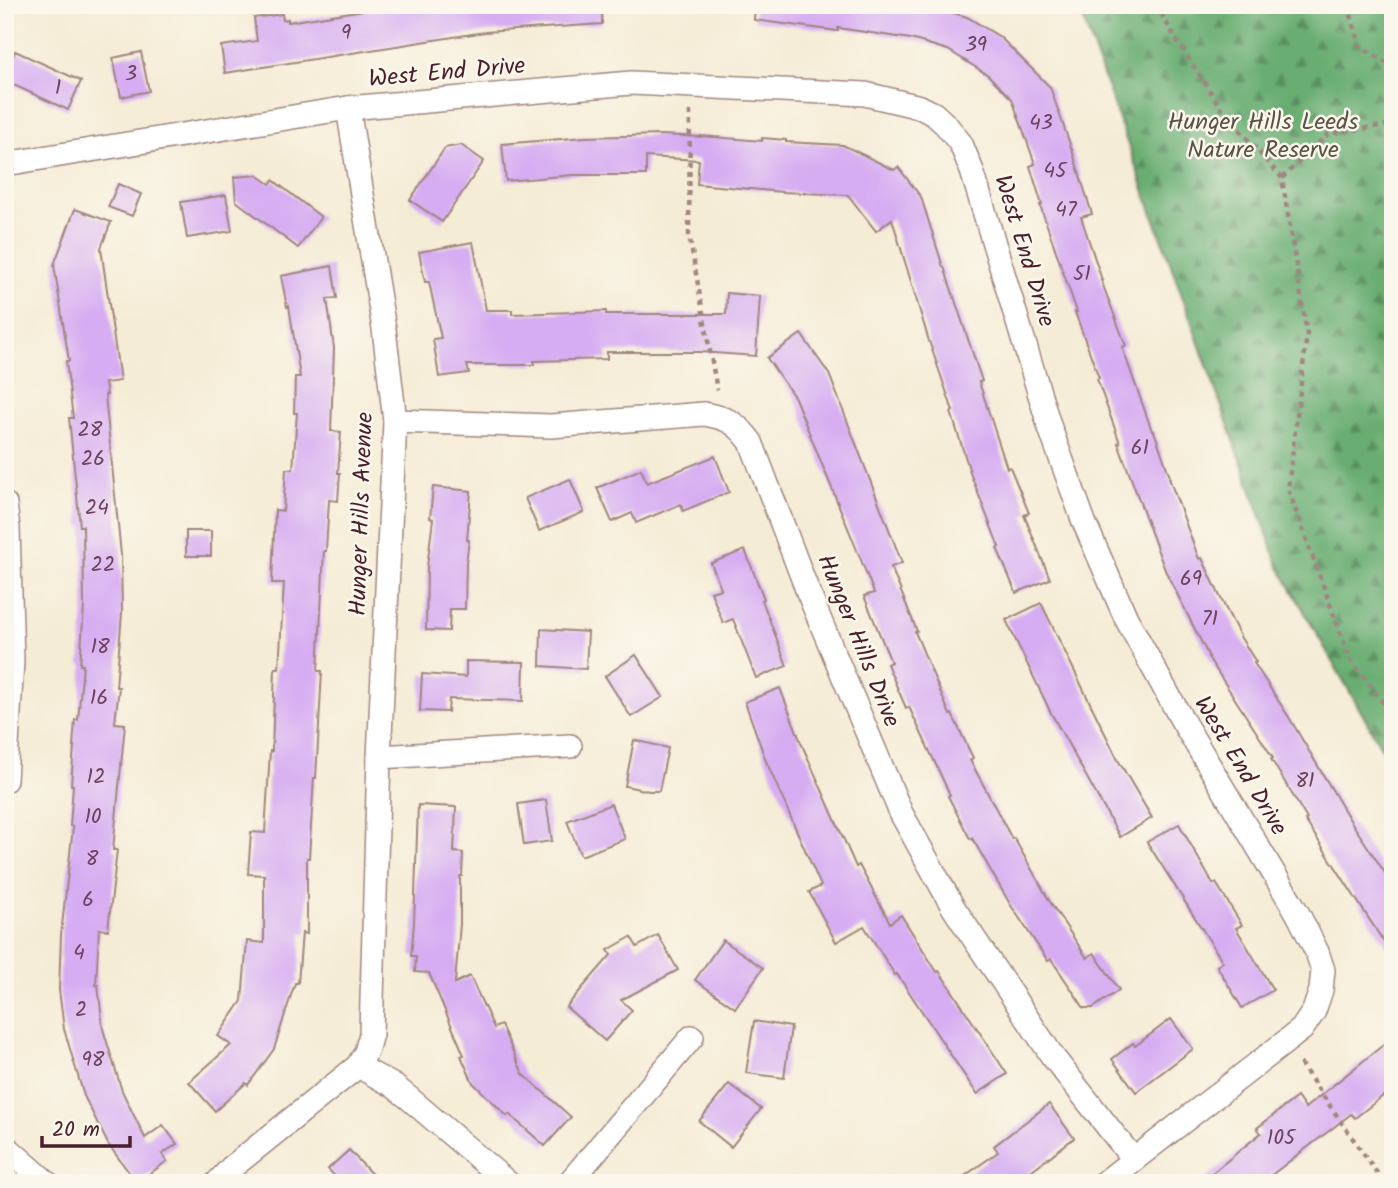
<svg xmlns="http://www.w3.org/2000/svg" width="1398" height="1188" viewBox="0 0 1398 1188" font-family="Kalam,sans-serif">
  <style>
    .forest { fill: url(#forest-firs); stroke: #5a664e; stroke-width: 2 }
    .building { fill: #d6acf2 }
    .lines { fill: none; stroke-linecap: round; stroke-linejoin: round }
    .street-casing { stroke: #a08680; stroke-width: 26 }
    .path { stroke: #a08680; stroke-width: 4.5; stroke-dasharray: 5 5; stroke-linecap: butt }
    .street { stroke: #fff; stroke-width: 23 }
    .labels { text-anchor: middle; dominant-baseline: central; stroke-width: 5; stroke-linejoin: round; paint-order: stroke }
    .number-label { font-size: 21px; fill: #6d425d }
    .street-label { font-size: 24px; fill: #4a1f2b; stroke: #fbf7ec }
    .park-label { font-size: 24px; fill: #5b5246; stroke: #fbf7ec }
  </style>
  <defs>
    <pattern id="forest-firs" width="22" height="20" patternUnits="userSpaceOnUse" patternTransform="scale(1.75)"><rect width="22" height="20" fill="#69ad72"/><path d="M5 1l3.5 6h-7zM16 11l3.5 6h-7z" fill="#588c5e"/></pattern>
  </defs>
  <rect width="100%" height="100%" fill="#fbf7ec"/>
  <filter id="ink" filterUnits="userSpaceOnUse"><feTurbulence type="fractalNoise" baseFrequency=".0143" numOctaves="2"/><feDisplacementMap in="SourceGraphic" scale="14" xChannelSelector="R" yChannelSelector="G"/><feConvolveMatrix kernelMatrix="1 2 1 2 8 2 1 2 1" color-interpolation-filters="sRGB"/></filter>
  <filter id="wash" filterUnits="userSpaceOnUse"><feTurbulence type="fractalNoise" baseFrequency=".00686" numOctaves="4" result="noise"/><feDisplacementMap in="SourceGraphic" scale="28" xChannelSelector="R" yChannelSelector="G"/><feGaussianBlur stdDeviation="1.57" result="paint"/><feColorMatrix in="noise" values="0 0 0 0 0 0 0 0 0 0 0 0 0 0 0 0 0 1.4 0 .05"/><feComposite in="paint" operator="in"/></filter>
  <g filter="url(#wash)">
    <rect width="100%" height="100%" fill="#f5ecd6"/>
    <polygon class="forest" points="1078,5 1393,5 1393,768 1279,567"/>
    <g id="blocks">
      <g class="building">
        <polygon points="395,5 602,5 602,24 485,32 225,73 221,46 257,41 254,18 282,14 283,20 288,19 288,22"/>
        <polygon points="755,5 927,5 967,17 1000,37 1050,87 1073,153 1092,214 1081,217 1102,280 1101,280 1126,346 1122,347 1152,431 1154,431 1170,477 1169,478 1199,559 1202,558 1224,605 1241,638 1256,662 1254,663 1290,719 1350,820 1393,885 1393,956 1305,820 1307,819 1271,759 1273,758 1208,657 1209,657 1165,570 1118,443 1120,443 1097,379 1099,378 1075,312 1077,312 1040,205 1042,205 1030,166 1035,164 1012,99 988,75 948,50 911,39 838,28 838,31 754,20"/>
        <polygon points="15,51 81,81 68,110 5,81 5,73"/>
        <polygon points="141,52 149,91 121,97 113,58"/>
        <polygon points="661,135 701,137 701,136 762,141 762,138 786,140 786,142 843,145 894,170 898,167 921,197 943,267 944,267 982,381 979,382 1007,468 1010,467 1029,513 1024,515 1050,579 1016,593 997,548 999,547 971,475 951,412 953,411 929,341 892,219 876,231 848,195 782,192 697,184 699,160 646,157 646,175 573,175 506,181 502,144 585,137"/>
        <polygon points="461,145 484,161 442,222 410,200 445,148"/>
        <polygon points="257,175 270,184 273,180 321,217 298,248 236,201 234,177"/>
        <polygon points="118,184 141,194 132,216 108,207"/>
        <polygon points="226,195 232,231 187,238 181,202"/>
        <polygon points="75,209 111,222 101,248 120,381 105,383 107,395 105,395 121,555 122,613 116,687 119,687 115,723 125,724 113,850 117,850 108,930 99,929 96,985 98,985 103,1029 122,1091 145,1138 163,1125 177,1144 162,1154 167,1161 137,1183 108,1144 84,1096 64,1029 59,990 61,935 73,827 70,826 73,785 71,785 74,746 73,746 75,720 78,720 83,665 80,665 84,606 83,526 80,526 69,418 73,418 66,361 69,361 54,265"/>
        <polygon points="473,242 486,310 512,310 512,314 606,311 606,314 726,314 727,293 760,296 756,356 700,352 607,352 607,359 534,361 534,365 467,365 469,373 439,377 433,339 441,338 429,282 425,282 419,252"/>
        <polygon points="332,266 337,298 327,299 334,348 331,431 341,432 338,473 340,473 338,501 329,500 326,551 324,551 318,671 322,671 316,778 314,778 309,858 307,858 307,934 302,933 298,983 295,983 274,1049 248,1085 246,1083 215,1111 189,1082 231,1045 218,1036 242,1001 247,941 264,943 264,875 248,874 251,832 265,833 270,751 272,751 275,668 279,668 284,583 272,583 275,510 283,511 286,469 293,469 297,413 294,413 295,377 300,377 289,306 287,307 281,276"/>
        <polygon points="801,334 829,374 902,563 891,567 917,631 915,632 950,715 952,714 973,758 970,760 1012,839 1014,838 1050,902 1087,958 1094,953 1119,990 1093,1008 1084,1008 1051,959 1048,961 1010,904 972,838 970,839 948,796 950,795 909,707 906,708 887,664 891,662 864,596 874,593 859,555 795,398 767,358"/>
        <polygon points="715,456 729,492 683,511 681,504 636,523 632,513 612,522 597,488 641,469 647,483"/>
        <polygon points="570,479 584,512 539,531 525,498"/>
        <polygon points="433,487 471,491 467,540 469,540 466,563 465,609 450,609 449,631 426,630 427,567 433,519 430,518"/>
        <rect x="186" y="531" width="25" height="25"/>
        <polygon points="745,550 764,599 762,600 787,666 756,678 733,619 723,623 711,592 721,589 711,563"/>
        <polygon points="1041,603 1118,760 1152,818 1120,837 1051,713 1006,620"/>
        <polygon points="541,629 588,632 586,669 540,666"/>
        <polygon points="636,655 663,697 631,717 605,676"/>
        <polygon points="466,661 524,662 523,701 449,699 448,712 420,711 422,674 466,677"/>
        <polygon points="780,688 802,745 856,867 859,865 890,923 901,915 937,972 939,971 1007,1074 977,1094 897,974 895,975 864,926 836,942 809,892 821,886 766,761 745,702"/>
        <polygon points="634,740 668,748 659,791 649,791 625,786"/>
        <polygon points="546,800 552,841 524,845 518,804"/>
        <polygon points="611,804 625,839 581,856 567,821"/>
        <polygon points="418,805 456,807 454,852 463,853 462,876 460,876 460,924 455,983 470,976 494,1028 501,1025 523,1074 571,1117 545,1146 509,1114 507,1116 473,1083 461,1056 464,1055 429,973 415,972 416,956 411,956 414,924"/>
        <polygon points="1179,824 1213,884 1216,883 1242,925 1236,928 1273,990 1242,1008 1217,966 1223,962 1147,842"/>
        <polygon points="658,935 678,970 621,1000 632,1010 605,1041 566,1007 611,955 608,950 631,937 637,947"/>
        <polygon points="723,940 763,968 735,1008 695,980"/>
        <polygon points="1171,1019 1193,1049 1136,1092 1112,1059 1133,1043 1135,1046"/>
        <polygon points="754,1021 791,1027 784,1078 746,1073"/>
        <polygon points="1393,1037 1393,1088 1355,1118 1351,1114 1261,1183 1200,1183 1261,1133 1257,1128 1297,1097 1305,1108"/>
        <polygon points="729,1084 761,1109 731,1147 699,1121"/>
        <polygon points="1049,1104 1074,1138 1015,1183 955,1183 998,1152 994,1146"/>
        <polygon points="349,1150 380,1183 341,1183 328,1169"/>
      </g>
    </g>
  </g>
  <g filter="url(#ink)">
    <use href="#blocks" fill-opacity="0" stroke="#a08680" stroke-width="2"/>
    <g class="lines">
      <defs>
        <g id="street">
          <polyline points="5,164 348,108 631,83 865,94 920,107 934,114 946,125 961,144 972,171 1050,428 1084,522 1126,618 1182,720 1298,914 1317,952 1323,970 1321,990 1314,1011 1302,1029 1104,1183"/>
          <path d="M 395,421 L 551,426 L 704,414 C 728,418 737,423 751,442 L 808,592 L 901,813 L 953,907 L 1053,1057 L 1133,1159"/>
          <polyline points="5,504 8,528 12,661 5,780"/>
          <polyline points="379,757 570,746"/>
          <polyline points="358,1066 394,1086 410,1099 508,1183"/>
          <polyline points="5,1146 47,1183"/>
          <polyline points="217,1183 231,1168 358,1066 366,1052 371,1034 379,757 395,421 384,329 348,108"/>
          <polyline points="569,1183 692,1037"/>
        </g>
      </defs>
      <use href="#street" class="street-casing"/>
      <g class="path">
        <polyline points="1156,5 1176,39 1223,111 1282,178 1307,334 1288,489 1350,659 1393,716"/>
        <polyline points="1348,5 1360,46 1393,67"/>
        <polyline points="690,111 689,235 717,390"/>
        <polyline points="1282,178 1328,134 1393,124"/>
        <polyline points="1300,1063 1384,1183"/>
      </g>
      <use href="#street" class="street"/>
    </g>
  </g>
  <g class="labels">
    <g class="number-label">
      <text x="346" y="33">9</text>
      <text x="976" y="45">39</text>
      <text x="131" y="74">3</text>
      <text x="58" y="88">1</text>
      <text x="1041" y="123">43</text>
      <text x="1055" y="171">45</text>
      <text x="1066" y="210">47</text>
      <text x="1082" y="274">51</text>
      <text x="90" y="430">28</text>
      <text x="1140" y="448">61</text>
      <text x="93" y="459">26</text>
      <text x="97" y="508">24</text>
      <text x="103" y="565">22</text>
      <text x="1191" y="579">69</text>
      <text x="1210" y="619">71</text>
      <text x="100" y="647">18</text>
      <text x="99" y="698">16</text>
      <text x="96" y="777">12</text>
      <text x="1305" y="781">81</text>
      <text x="93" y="817">10</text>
      <text x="92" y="859">8</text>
      <text x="88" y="900">6</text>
      <text x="79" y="953">4</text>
      <text x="81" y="1010">2</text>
      <text x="93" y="1060">98</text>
      <text x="1281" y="1138">105</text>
    </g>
    <g class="street-label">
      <text transform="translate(447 73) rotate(-5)">West End Drive</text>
      <text transform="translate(1024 251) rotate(73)">West End Drive</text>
      <text transform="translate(362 514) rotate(-88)">Hunger Hills Avenue</text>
      <text transform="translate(858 641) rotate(68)">Hunger Hills Drive</text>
      <text transform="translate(1240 766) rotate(59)">West End Drive</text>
    </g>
    <g class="park-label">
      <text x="1263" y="122">Hunger Hills Leeds<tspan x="1263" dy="28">Nature Reserve</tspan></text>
    </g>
  </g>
  <rect width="1398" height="1188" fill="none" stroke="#fbf7ec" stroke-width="28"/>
  <path d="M42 1136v10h88v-10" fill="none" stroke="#4a1f2b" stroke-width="3.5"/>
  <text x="52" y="1136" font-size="21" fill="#4a1f2b" stroke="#fbf7ec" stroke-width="5" paint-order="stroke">20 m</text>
</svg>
